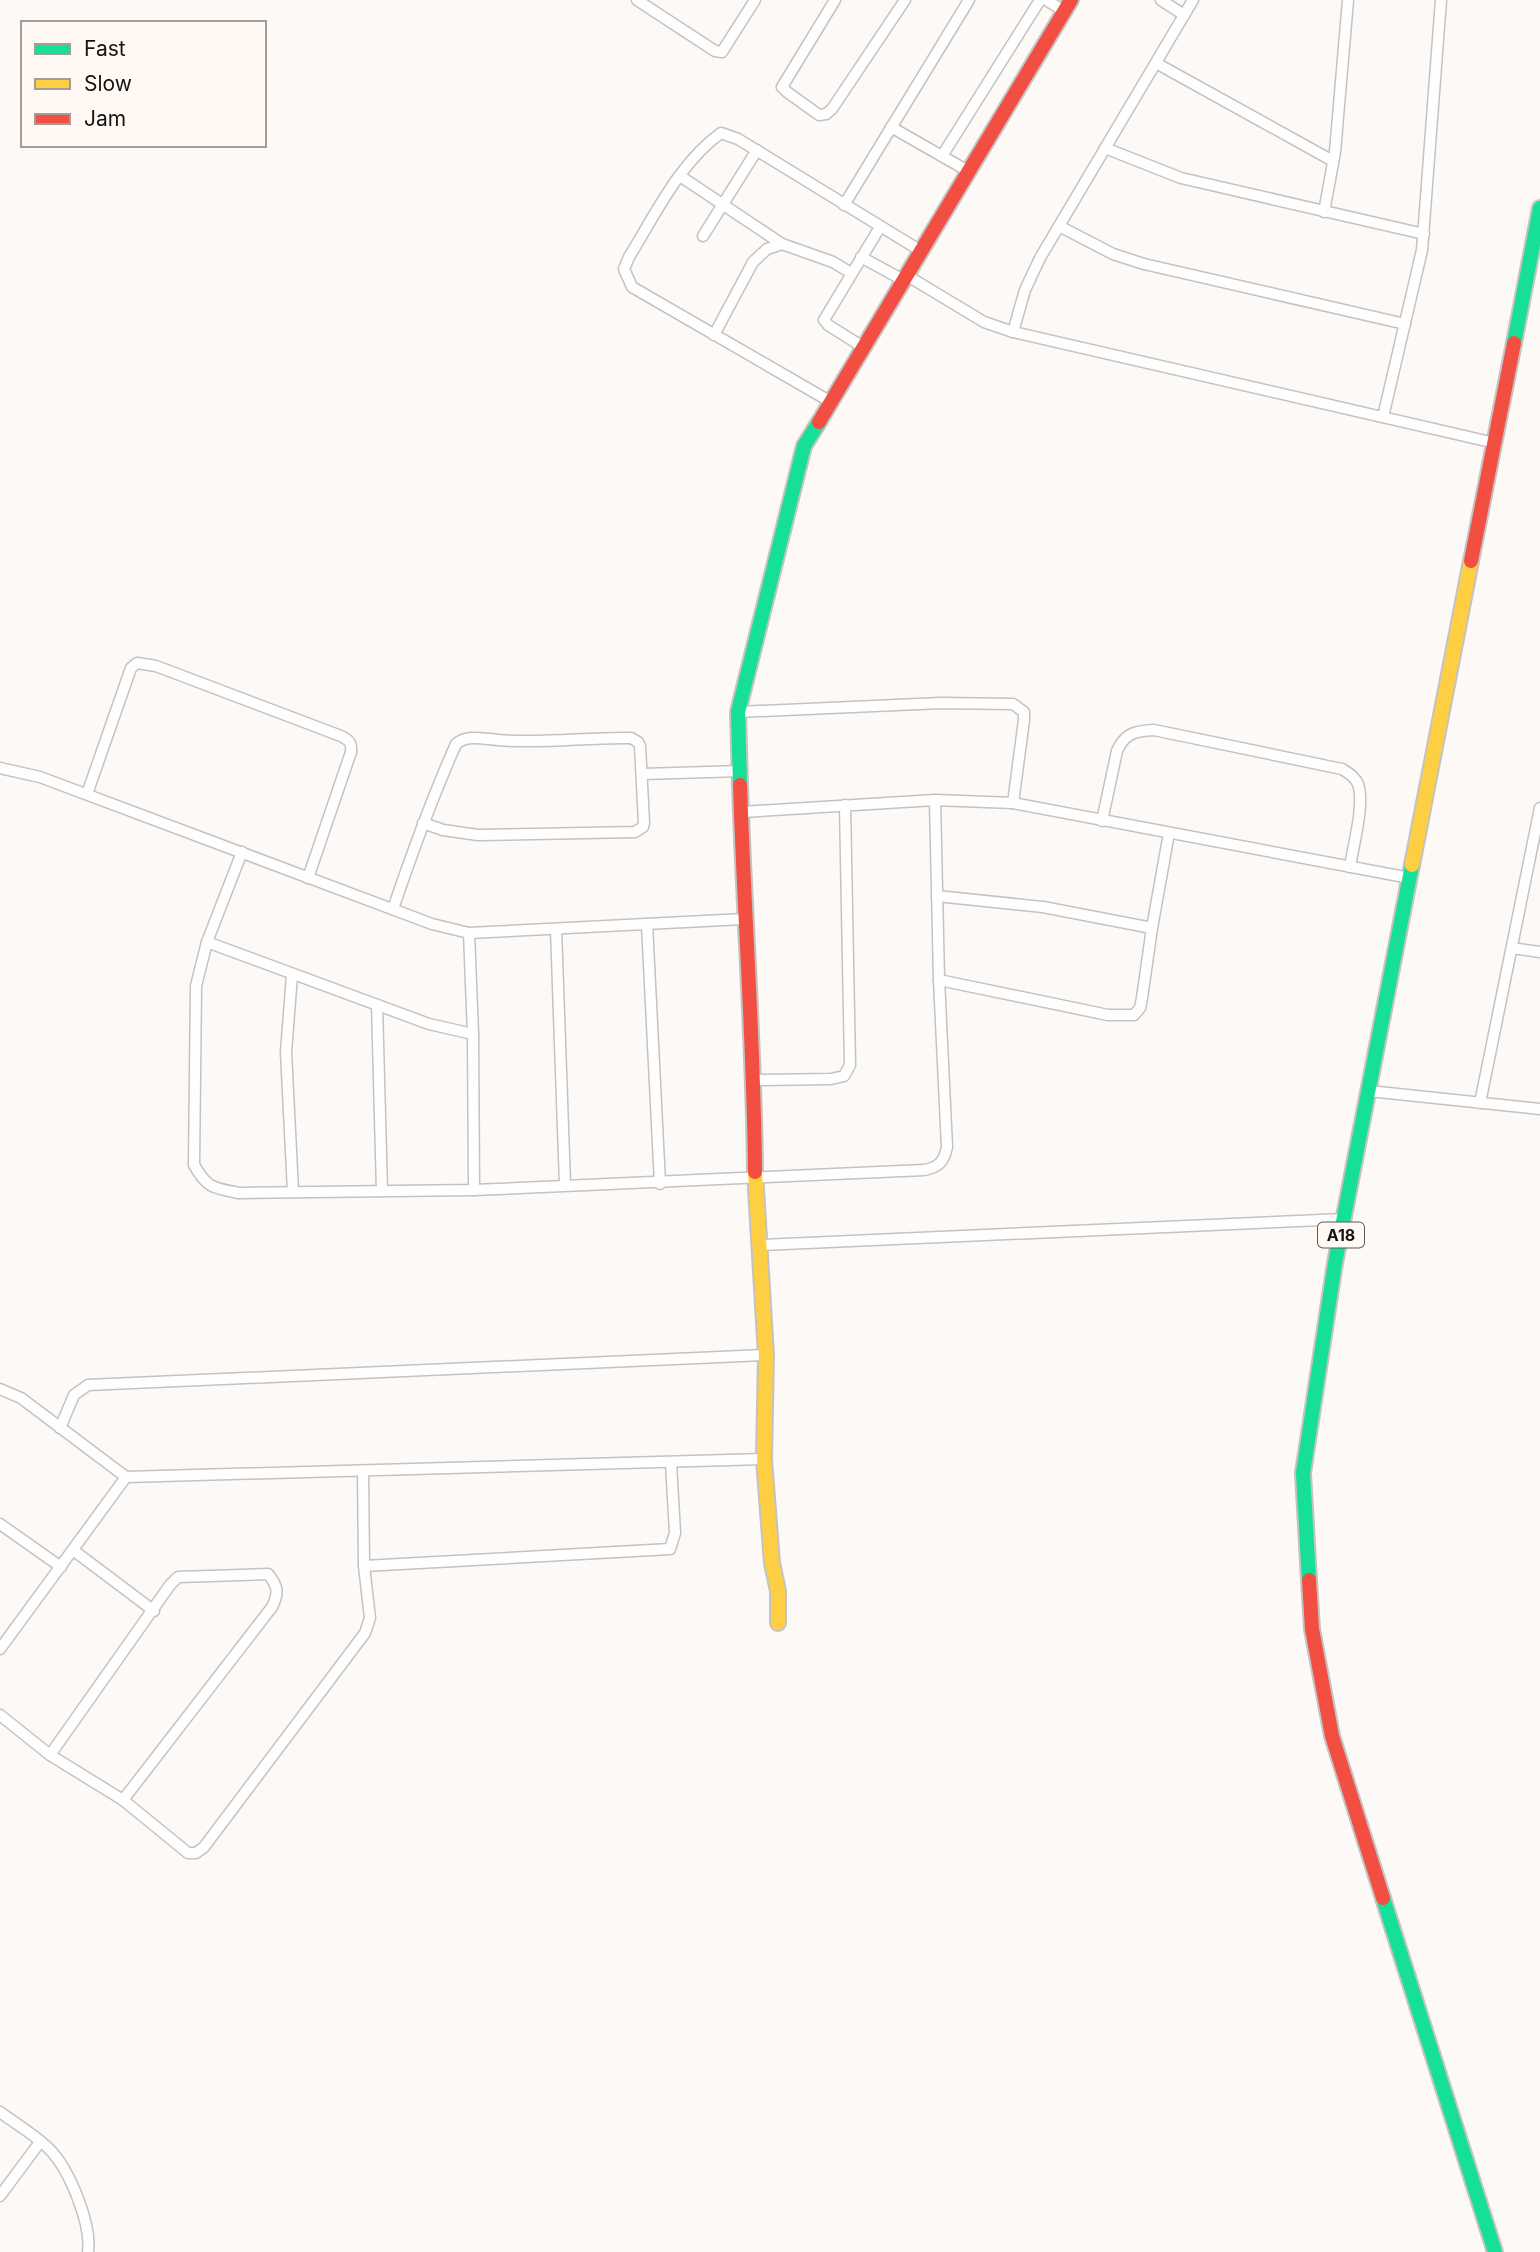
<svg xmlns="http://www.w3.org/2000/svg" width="1540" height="2252" viewBox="0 0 1540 2252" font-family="Inter,sans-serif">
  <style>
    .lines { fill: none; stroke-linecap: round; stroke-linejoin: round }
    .street-casing { stroke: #c5c3c1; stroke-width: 13 }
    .fast-casing { stroke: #c5c3c1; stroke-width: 18 }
    .slow-casing { stroke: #c5c3c1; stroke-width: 18 }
    .jam-casing { stroke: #c5c3c1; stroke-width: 18 }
    .street { stroke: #fffefe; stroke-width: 10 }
    .fast { stroke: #16e098; stroke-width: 14 }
    .slow { stroke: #ffcf43; stroke-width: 14 }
    .jam { stroke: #f24e42; stroke-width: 14 }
    .labels { text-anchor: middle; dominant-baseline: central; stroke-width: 7; stroke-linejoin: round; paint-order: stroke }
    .shield { fill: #fff8f3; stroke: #5c5856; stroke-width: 2 }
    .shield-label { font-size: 16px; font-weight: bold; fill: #161412 }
  </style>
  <rect width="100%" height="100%" fill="#fcf9f6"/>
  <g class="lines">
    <defs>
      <g id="street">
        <polyline points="637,0 715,51 722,52 755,0"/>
        <polyline points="835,0 782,87 787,92 819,115 826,114 832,109 905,0"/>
        <polyline points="1046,0 1064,11"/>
        <polyline points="1161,0 1184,15"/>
        <polyline points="1156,63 1333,161"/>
        <polyline points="891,127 968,171"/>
        <polyline points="1105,148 1181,178 1424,234"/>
        <polyline points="942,156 1040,0"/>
        <polyline points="680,176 782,244"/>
        <polyline points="844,205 969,0"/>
        <polyline points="1324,212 1335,152 1348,0"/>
        <polyline points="1059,226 1113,254 1144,264 1405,324"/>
        <polyline points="703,236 757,150"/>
        <polyline points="861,257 903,280"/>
        <polyline points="906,275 984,322 1013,332 1495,443"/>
        <polyline points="1013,332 1025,290 1040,258 1193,0"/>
        <polyline points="714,335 753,262 767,249 782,244 833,262 851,273"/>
        <polyline points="863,347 828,325 824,320 880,227"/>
        <path d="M 831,402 L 632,287 L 624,269 L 629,257 C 655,215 680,162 721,133 L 738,139 L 921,251"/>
        <polyline points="1383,417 1422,250 1441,0"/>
        <polyline points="738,712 941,703 1013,704 1024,712 1024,720 1013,803"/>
        <polyline points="0,768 40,777 432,924 469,933 744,919"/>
        <polyline points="643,774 741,771"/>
        <path d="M 87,794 L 131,668 L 137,663 L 156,666 L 341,736 C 349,740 352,743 351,752 L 308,878"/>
        <polyline points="742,812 935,800 1013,803 1410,878"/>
        <path d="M 1102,821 L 1117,751 C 1125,733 1135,731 1154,730 L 1342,769 C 1349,773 1355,777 1358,784 C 1365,805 1353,845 1350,867"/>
        <path d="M 242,852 L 207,942 L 196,986 L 194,1165 C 207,1188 213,1188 239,1193 L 474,1190 L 924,1170 C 939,1167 944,1162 947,1147 L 939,980 L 935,800"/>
        <polyline points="937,896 1043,907 1152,928"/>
        <path d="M 393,909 C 412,853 432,798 456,744 C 467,734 484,739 498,740 C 543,744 587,737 631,738 L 638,742 L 640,746 L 644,823 L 643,827 L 635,832 L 478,835 L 443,830 L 423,823"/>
        <polyline points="647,924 660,1184"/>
        <polyline points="556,929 565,1185"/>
        <polyline points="469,933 473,1034 474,1190"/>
        <polyline points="207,942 429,1024 473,1034"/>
        <polyline points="1512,948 1540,952"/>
        <polyline points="292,975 286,1052 293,1191"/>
        <polyline points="939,980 1108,1015 1134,1015 1140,1008 1142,998 1152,928 1169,833"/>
        <polyline points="377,1005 382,1191"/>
        <polyline points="754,1080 831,1079 844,1076 850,1065 845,805"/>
        <polyline points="1369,1091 1540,1109"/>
        <polyline points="1480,1103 1540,808"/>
        <polyline points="761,1245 1344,1219"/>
        <polyline points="0,1389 21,1398 126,1477"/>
        <polyline points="60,1428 74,1395 88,1385 766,1355"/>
        <polyline points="0,1524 61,1567"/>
        <polyline points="73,1550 154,1611"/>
        <polyline points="364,1566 670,1549 675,1533 671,1463"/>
        <polyline points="0,1649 126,1477 764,1459"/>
        <polyline points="0,1715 50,1755 123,1800 188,1853 196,1853 204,1847 365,1633 370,1618 364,1566 363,1472"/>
        <path d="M 50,1755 L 170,1585 L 178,1577 L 268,1574 C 278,1586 279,1593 272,1607 L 123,1800"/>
        <path d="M 0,2112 C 17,2125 38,2136 52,2152 C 70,2172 92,2225 88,2252"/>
        <polyline points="0,2196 40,2142"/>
      </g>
      <g id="fast">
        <polyline points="1514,343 1540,208"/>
        <polyline points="740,785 738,712 804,446 819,422"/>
        <polyline points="1309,1580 1303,1473 1335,1263 1412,865"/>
        <polyline points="1383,1898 1495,2252"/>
      </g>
      <g id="slow">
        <polyline points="1412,865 1471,561"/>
        <polyline points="755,1172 766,1355 764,1459 772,1563 778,1591 778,1623"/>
      </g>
      <g id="jam">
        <polyline points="819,422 1071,0"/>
        <polyline points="1471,561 1514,343"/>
        <path d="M 740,785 C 744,914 754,1043 755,1172"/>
        <polyline points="1309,1580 1312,1629 1332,1736 1383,1898"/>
      </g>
    </defs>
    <use href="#street" class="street-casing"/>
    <use href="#fast" class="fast-casing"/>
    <use href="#slow" class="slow-casing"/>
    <use href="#jam" class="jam-casing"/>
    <use href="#street" class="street"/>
    <use href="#fast" class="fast"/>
    <use href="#slow" class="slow"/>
    <use href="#jam" class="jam"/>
  </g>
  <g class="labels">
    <rect class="shield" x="1318" y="1222.5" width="46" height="25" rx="5"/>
    <g class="shield-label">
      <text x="1341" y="1235">A18</text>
    </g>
  </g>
  <rect x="21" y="21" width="245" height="126" fill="#fff8f3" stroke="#a29d99" stroke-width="2"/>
  <rect x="35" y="44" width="35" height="10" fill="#16e098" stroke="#a29d99" stroke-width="2"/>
  <text x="84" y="56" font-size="21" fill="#161412">Fast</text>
  <rect x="35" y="79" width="35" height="10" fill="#ffcf43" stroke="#a29d99" stroke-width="2"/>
  <text x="84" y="91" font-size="21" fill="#161412">Slow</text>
  <rect x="35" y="114" width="35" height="10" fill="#f24e42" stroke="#a29d99" stroke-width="2"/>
  <text x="84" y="126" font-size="21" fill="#161412">Jam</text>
</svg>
